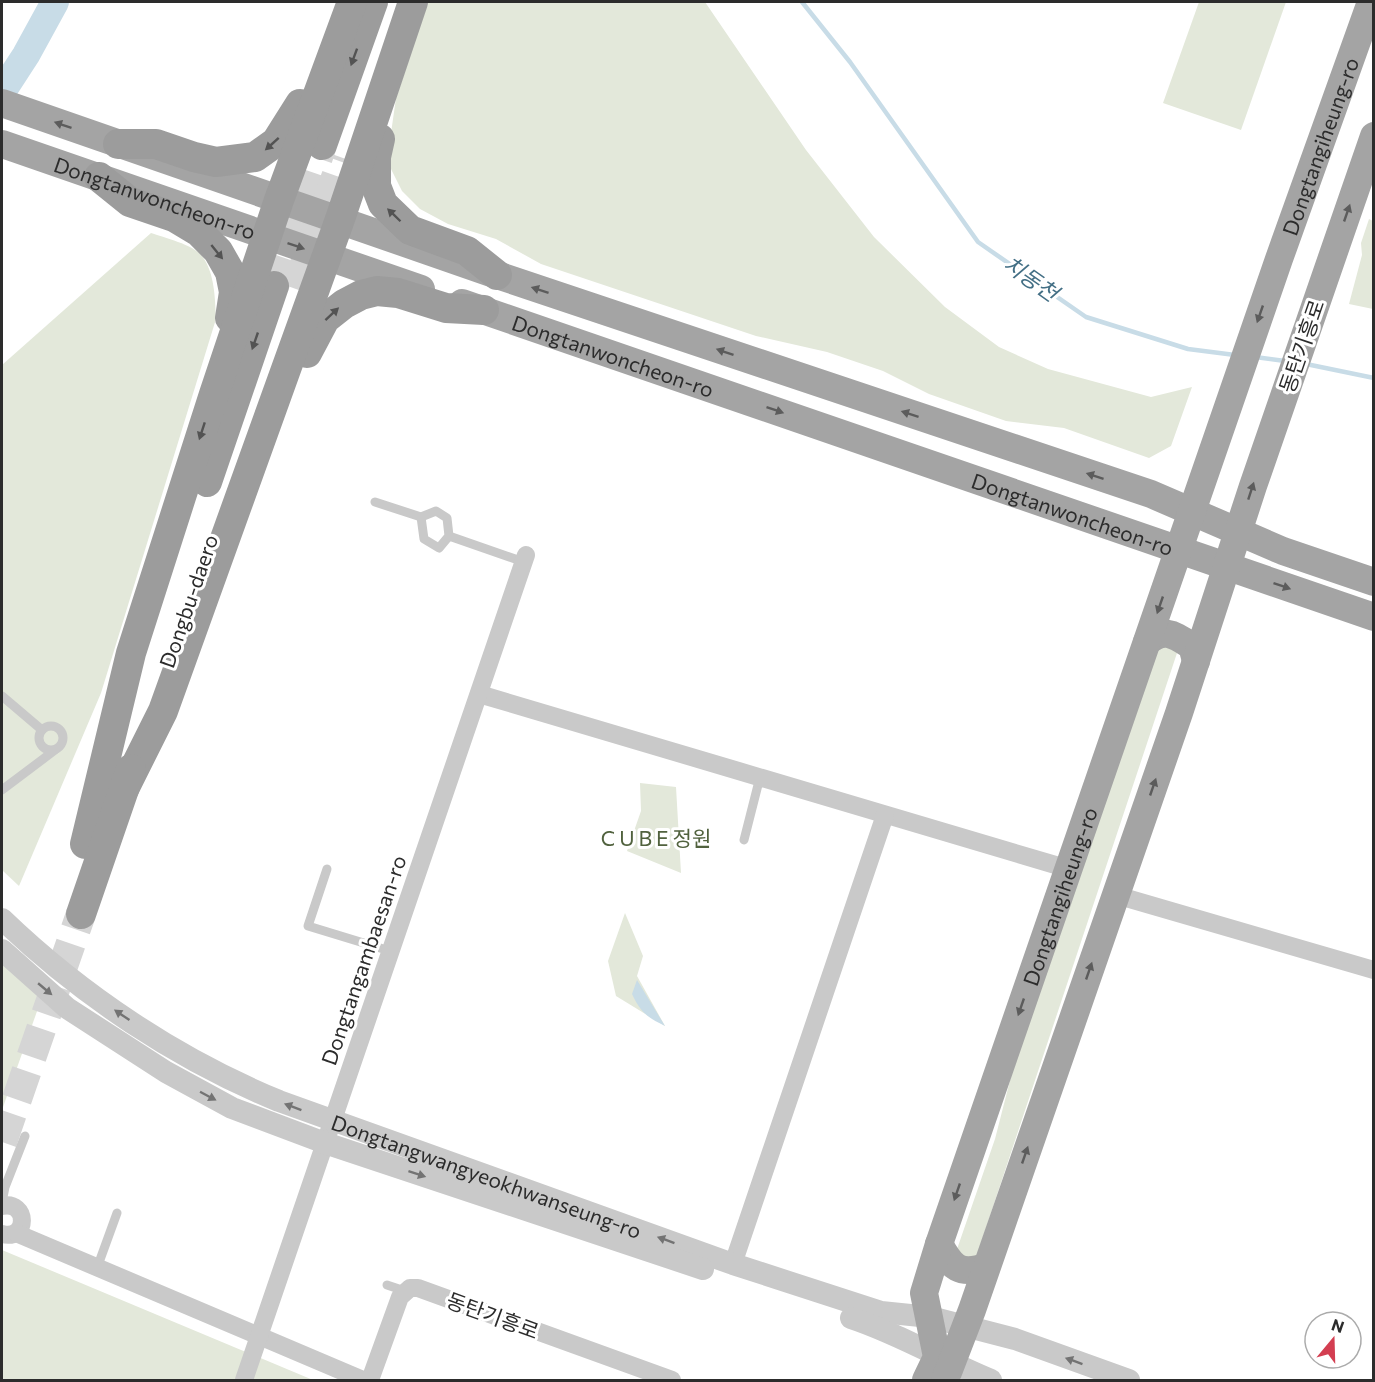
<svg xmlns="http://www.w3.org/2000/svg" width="1375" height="1382" viewBox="0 0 1375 1382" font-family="Commissioner,'Noto Sans KR',sans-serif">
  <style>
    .green { fill: #e3e8da }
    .water { fill: #c8dce7 }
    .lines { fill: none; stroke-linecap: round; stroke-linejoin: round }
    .stream { stroke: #c8dce7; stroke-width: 4.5 }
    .river { stroke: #c8dce7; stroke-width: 28 }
    .trunk-tunnel { stroke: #d5d5d5; stroke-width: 30; stroke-dasharray: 30 15; stroke-linecap: butt }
    .service { stroke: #c9c9c9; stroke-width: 9 }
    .minor { stroke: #c9c9c9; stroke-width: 18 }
    .tertiary { stroke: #c9c9c9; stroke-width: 22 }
    .primary { stroke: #a4a4a4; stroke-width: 28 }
    .trunk { stroke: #9c9c9c; stroke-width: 30 }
    .oneway { fill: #535353 }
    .oneway2 { fill: #5c5c5c }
    .oneway3 { fill: #737373 }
    .labels { text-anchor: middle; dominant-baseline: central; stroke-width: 6; stroke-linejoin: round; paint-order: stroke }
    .street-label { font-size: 21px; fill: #2c2c2c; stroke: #fff }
    .park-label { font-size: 21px; fill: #51623e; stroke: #fff }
    .water-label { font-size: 22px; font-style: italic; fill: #436f85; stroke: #fff }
  </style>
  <rect width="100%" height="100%" fill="#fff"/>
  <g class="green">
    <polygon points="428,2 705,2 806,150 874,237 945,307 999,347 1048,369 1151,397 1192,387 1171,446 1149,458 1064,428 1006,421 929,394 883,371 827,352 756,336 541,264 496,239 448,224 420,209 402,191 387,161 396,98"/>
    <polygon points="1199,2 1286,2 1241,130 1163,103"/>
    <polygon points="1369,219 1373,221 1373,309 1349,304 1362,255 1361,243"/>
    <path d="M 151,233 C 163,237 194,245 202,256 C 215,273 215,299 216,319 L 101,693 L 19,886 L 2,870 L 2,365 Z"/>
    <polygon points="1162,646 1178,650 976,1258 955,1255 995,1139 1026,1018 1151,650"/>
    <polygon points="640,783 676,787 681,873 627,851 641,811"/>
    <polygon points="625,913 643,956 637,976 665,1026 616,996 608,961"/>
    <polygon points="2,959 41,1000 2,1110"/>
    <polygon points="2,1250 313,1380 2,1380"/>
  </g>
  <path class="water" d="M 637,980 L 665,1026 C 647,1017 641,1013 632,994 Z"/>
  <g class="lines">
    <g class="stream">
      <polyline points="802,2 850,62 978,242 1086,317 1188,349 1235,355"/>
      <polyline points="1255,357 1285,361"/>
      <polyline points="1306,364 1374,378"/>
    </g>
    <polyline class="river" points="2,92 26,55 55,2"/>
    <g class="trunk-tunnel">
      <polyline points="274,286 322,145"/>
      <polyline points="296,289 343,158"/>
      <polyline points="2,1142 81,914"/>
    </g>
    <g class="service">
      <polyline points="375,502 421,517"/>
      <polyline points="449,536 439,548 424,539 421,517 436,511 447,518 449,536 524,562"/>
      <polyline points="2,696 42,730"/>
      <circle cx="51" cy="738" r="12"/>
      <polyline points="2,790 55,750"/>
      <polyline points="744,840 760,777"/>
      <polyline points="327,869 308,926 390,951"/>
      <polyline points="2,1202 5,1187 25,1136"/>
      <polyline points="97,1268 117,1213"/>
      <polyline points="387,1285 405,1291"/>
    </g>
    <g class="minor">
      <polyline points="479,694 1069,869"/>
      <polyline points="1116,895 1374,970"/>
      <path d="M 2,1206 C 28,1200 29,1241 2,1234"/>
      <polyline points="16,1233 363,1380"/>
      <polyline points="733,1264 885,815"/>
      <polyline points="244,1380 526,555"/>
      <polyline points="370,1380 400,1297 410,1288 418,1288 672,1380"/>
    </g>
    <g class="tertiary">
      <path id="s1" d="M 2,919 C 81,995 177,1059 279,1101 L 733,1264 L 881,1312 L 930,1317 L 1015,1339 L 1129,1380"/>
      <polyline points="2,950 67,1008 166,1072 232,1108 325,1143 703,1269"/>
      <path d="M 851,1318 C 900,1334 944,1361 991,1380"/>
    </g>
    <g class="primary">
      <polyline points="2,103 497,275 1151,494 1283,551 1374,582"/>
      <path id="s2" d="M 2,144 L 421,289"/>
      <path id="s3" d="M 462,303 L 1374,617"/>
      <path d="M 1147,642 C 1165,627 1174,635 1192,646 L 1196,661"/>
      <path d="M 939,1244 C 952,1268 959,1275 986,1267"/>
      <path id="s4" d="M 926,1380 L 937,1357 L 924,1293 L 939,1244 L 1279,259 L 1371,2"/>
      <polyline points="945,1380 972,1310 1179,713 1253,486 1374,136"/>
    </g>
    <g class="trunk">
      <polyline points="380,139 376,157 376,186 383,204 410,230 467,251 497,275"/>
      <polyline points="118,144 156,144 194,157 216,162 255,157 276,142 300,104"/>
      <polyline points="322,145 373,2"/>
      <polyline points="99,177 130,202 174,217 199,232 218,251 230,272 234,292 230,318"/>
      <polyline points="307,353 325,319 344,304 361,295 377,291 398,293 446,308 484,310"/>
      <polyline points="207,482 274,286"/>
      <polyline points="124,789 163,711 339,222 413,2"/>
      <polyline points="85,844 131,653 214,394 279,200 352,2"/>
      <polyline points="81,914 131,769"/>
    </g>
  </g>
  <defs><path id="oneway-solid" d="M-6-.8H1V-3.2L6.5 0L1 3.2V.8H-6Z" transform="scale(1.5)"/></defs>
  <g class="oneway">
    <use href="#oneway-solid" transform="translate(354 57) rotate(110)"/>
    <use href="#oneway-solid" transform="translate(272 144) rotate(138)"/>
    <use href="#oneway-solid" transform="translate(394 215) rotate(-136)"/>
    <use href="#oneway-solid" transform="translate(217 252) rotate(51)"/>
    <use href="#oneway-solid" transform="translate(332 314) rotate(-43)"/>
    <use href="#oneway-solid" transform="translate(255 341) rotate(109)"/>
    <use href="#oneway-solid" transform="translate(202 431) rotate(108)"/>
  </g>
  <g class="oneway2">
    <use href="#oneway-solid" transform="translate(63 125) rotate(-161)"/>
    <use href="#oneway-solid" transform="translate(1347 213) rotate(-71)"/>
    <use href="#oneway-solid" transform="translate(296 246) rotate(19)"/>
    <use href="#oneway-solid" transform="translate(540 290) rotate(-162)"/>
    <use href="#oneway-solid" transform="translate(1260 314) rotate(109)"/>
    <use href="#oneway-solid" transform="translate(725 352) rotate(-161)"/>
    <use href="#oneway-solid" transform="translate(775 410) rotate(19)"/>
    <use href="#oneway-solid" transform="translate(910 414) rotate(-162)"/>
    <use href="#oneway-solid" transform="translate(1095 476) rotate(-162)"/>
    <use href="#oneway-solid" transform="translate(1251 491) rotate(-72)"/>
    <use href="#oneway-solid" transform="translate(1282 586) rotate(19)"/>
    <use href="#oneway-solid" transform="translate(1160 605) rotate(109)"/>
    <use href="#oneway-solid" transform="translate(1153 787) rotate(-71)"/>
    <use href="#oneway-solid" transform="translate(1089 971) rotate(-71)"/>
    <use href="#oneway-solid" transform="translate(1021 1007) rotate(109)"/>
    <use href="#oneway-solid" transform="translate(1025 1155) rotate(-71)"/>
    <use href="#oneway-solid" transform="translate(957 1192) rotate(109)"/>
  </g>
  <g class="oneway3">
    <use href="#oneway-solid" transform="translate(45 989) rotate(40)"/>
    <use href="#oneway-solid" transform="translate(122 1015) rotate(-146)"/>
    <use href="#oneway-solid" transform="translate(208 1096) rotate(28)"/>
    <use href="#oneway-solid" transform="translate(293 1107) rotate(-159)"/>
    <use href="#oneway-solid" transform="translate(417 1174) rotate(18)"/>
    <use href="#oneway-solid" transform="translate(666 1240) rotate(-160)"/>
    <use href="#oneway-solid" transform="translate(1074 1361) rotate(-160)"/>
  </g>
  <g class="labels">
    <g class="street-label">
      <text stroke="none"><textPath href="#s4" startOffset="1304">Dongtangiheung-ro</textPath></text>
      <text stroke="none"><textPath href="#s2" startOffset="162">Dongtanwoncheon-ro</textPath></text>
      <text transform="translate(1301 346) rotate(-71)">동탄기흥로</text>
      <text stroke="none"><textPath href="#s3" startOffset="160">Dongtanwoncheon-ro</textPath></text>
      <text stroke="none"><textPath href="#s3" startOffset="646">Dongtanwoncheon-ro</textPath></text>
      <text transform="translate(188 601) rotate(-71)">Dongbu-daero</text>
      <text stroke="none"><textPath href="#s4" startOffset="510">Dongtangiheung-ro</textPath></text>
      <text transform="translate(363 960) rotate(-71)">Dongtangambaesan-ro</text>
      <text stroke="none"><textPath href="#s1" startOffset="554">Dongtangwangyeokhwanseung-ro</textPath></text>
      <text transform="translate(493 1315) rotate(20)">동탄기흥로</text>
    </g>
    <g class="park-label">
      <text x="656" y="837">C U B E 정원</text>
    </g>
    <g class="water-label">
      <text transform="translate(1031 278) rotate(35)">치동천</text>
    </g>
  </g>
  <rect width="1375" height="1382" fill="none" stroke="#2c2c2c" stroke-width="6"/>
  <g transform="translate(1333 1340) rotate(19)"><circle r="28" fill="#ffffff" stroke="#ababab" stroke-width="1.5"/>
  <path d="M0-4.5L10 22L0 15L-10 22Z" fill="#d33e51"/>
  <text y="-9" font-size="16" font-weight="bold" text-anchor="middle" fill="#2c2c2c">N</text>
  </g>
</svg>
